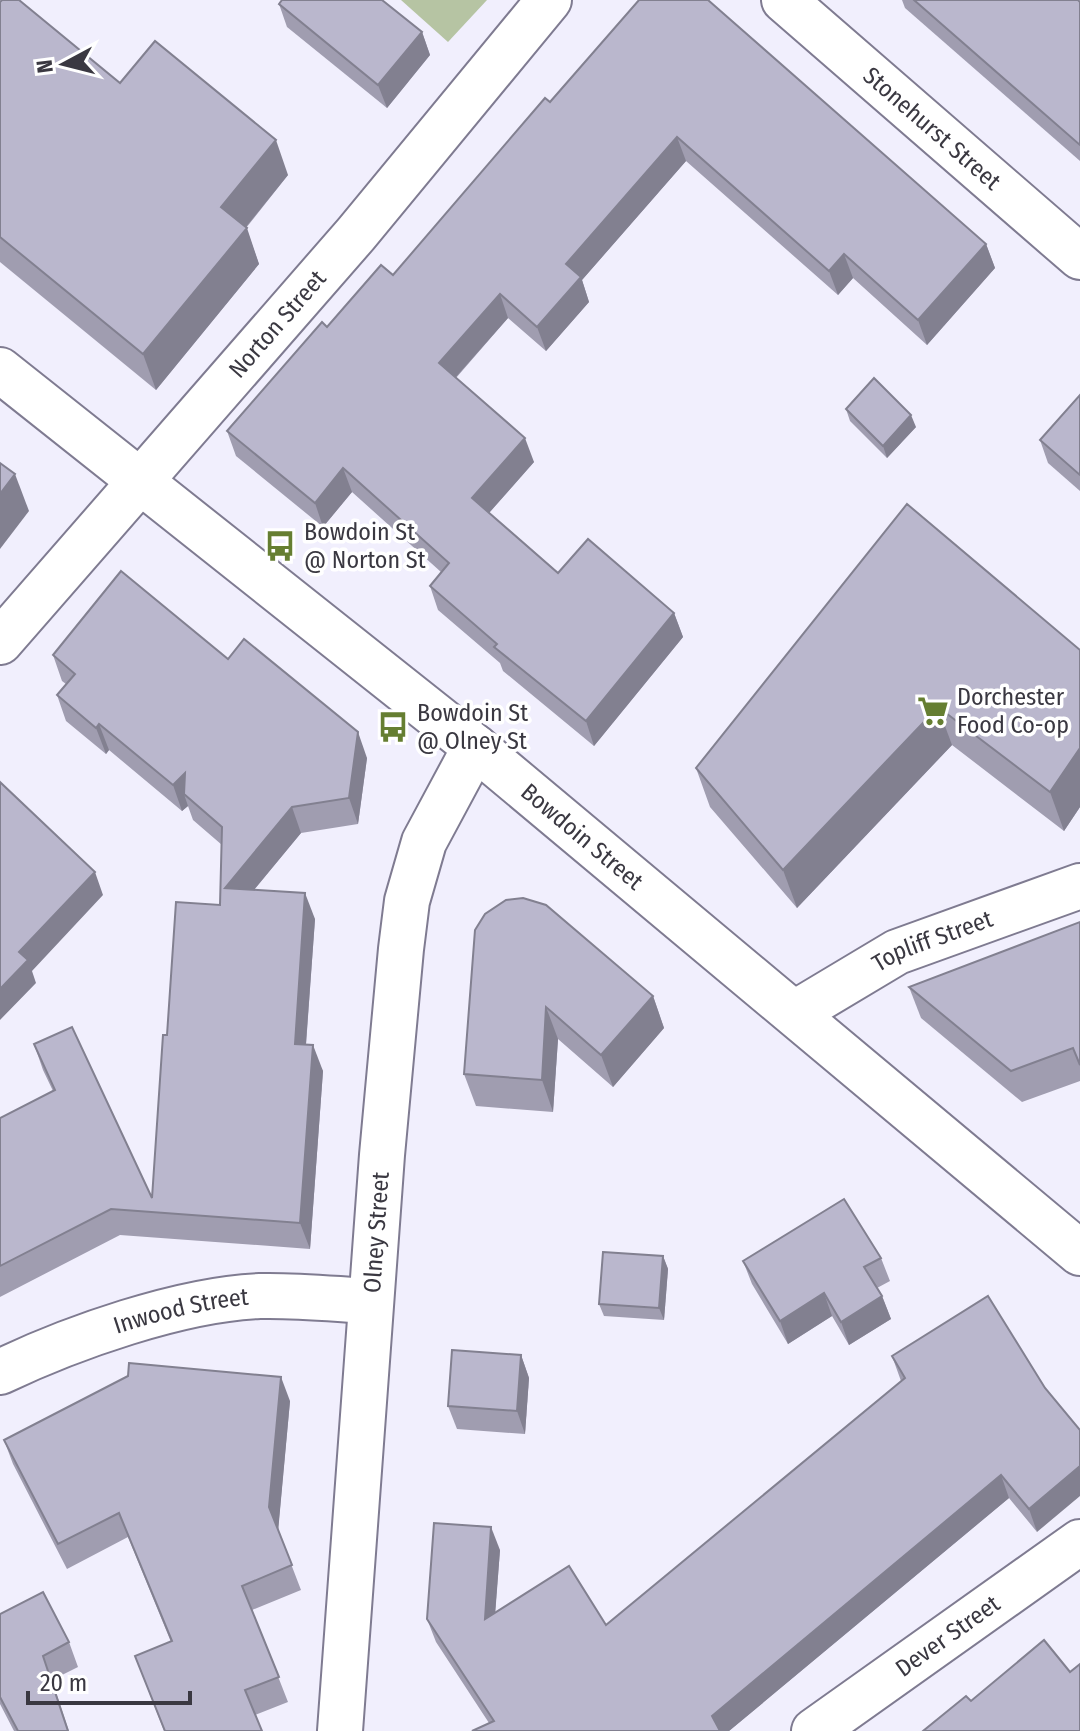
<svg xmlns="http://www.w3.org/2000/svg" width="1080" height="1731" viewBox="0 0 1080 1731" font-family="'Fira Sans Condensed',sans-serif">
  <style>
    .green { fill: #b6c4a3 }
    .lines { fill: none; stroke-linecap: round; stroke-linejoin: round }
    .street-casing { stroke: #7f7b91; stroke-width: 48 }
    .secondary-casing { stroke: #7f7b91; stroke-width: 48 }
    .street { stroke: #fff; stroke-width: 44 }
    .secondary { stroke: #fff; stroke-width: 44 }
    .wall { fill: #a09db0 }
    .shaded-wall { fill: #828090 }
    .building { fill: #bab7cd; stroke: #828090; stroke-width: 2 }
    .labels { text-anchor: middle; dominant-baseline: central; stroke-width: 7; stroke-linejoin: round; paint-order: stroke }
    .street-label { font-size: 24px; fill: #3a3841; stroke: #fff }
    .poi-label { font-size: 24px; fill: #3a3841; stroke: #fff; text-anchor: start }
  </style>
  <rect width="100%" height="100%" fill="#f1effd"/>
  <polygon class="green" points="401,0 487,0 448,42"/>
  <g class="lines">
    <defs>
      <g id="street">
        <path id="s1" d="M 784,0 L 1080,257"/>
        <path id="s2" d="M 0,642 L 356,234 L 549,0"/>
        <path id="s3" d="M 795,1013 L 897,952 L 1080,886"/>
        <path id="s4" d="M 0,1372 C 71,1338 181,1299 260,1296 C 296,1295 334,1299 371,1301"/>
        <path id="s5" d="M 814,1731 L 1080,1542"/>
      </g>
      <g id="secondary">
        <path id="s6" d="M 0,370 L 475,747 L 1080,1253"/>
        <path id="s7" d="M 340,1731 L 382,1155 L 401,949 L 407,901 L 424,842 L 475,747"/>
      </g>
    </defs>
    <use href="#street" class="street-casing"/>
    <use href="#secondary" class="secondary-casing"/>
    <use href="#street" class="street"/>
    <use href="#secondary" class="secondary"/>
  </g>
  <g class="wall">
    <polygon points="639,0 986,244 995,268 927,345 853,278 838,295 686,161 582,280 589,302 546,351 508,318 456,378 534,462 489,513 558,573 674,613 683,637 594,746 503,671 500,663 438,610 430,586 441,572 352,492 323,527 236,456 227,431 327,327 393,275 550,102"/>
    <polygon points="902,0 1078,0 1080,2 1080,161 905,8"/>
    <polygon points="0,2 120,83 288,175 246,228 259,264 156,390 0,262"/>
    <polygon points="279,4 422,32 430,55 387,108 287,27"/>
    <polygon points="1080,395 1080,491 1048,463 1040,440"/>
    <polygon points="846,409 916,427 887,458 850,421"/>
    <polygon points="1080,650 1080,807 1064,831 952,745 797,908 710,807 696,768"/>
    <polygon points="53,655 228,659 367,758 358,824 301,833 254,890 315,919 306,1045 323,1071 310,1249 120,1235 0,1297 0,1118 53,1091 43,1070 34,1044 152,1198 167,1035 220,905 222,845 193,820 188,806 182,811 109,750 106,754 66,721 57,695 66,684 62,681"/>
    <polygon points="1080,922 1080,1081 1022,1102 921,1018 909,987"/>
    <polygon points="475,930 653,996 664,1028 613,1087 558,1039 553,1112 476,1106 464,1074"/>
    <polygon points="663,1256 668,1269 664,1320 604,1316 599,1304"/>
    <polygon points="881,1258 890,1281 877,1288 882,1296 891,1319 849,1345 832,1316 788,1344 752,1284 743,1261"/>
    <polygon points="988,1296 1037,1532 1009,1498 729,1731 472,1731 489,1723 436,1642 427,1619 500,1550 495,1613 606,1625 901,1381 892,1356"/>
    <polygon points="521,1355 529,1378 525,1434 457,1429 448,1406"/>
    <polygon points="290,1401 278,1530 301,1590 252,1610 288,1702 255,1715 262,1731 164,1731 135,1656 171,1642 128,1537 67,1569 13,1464 4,1440"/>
    <polygon points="0,1614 69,1642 78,1667 52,1680 69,1731 14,1731 0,1704"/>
  </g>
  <g class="shaded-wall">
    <polygon points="422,32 430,55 387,108 378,85"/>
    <polygon points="677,137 686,161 582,280 589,302 546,351 537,327 566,264"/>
    <polygon points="276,140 288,175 233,243 221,207"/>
    <polygon points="247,228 259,264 156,390 143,354"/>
    <polygon points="986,244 995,268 927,345 918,320"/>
    <polygon points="844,254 853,278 838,295 829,271"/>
    <polygon points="500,294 508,318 447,387 439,363"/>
    <polygon points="911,415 916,427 887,458 883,446"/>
    <polygon points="525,438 534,462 481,522 472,498"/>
    <polygon points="343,468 352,492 323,527 315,503"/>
    <polygon points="15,474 29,511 0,549 0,494"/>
    <polygon points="674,613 683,637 594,746 586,721"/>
    <polygon points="938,707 952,745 797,908 783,870"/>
    <polygon points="99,724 109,750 106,754 96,728"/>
    <polygon points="358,732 367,758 358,824 349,798"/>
    <polygon points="1080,748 1080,807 1064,831 1050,792"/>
    <polygon points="185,773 184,794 188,806 182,811 173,785"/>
    <polygon points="292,807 301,833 234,914 225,888"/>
    <polygon points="95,872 103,895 32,971 36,983 0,1020 0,989 19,952"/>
    <polygon points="305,893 315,919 304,1070 295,1044"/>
    <polygon points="653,996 664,1028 613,1087 601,1055"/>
    <polygon points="546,1007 558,1039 553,1112 542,1080"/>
    <polygon points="313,1045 323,1071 310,1249 300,1223"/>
    <polygon points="663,1256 668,1269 664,1320 659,1308"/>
    <polygon points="824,1293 832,1316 788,1344 780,1321"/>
    <polygon points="882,1296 891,1319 849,1345 841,1322"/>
    <polygon points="521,1355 529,1378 525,1434 517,1411"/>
    <polygon points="281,1377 290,1401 278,1532 269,1507"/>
    <polygon points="1080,1466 1080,1496 1037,1532 1029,1509"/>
    <polygon points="1001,1475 1009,1498 729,1731 717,1731 712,1716"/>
    <polygon points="491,1527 500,1550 493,1642 485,1619"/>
  </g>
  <g class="building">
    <polygon points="2,0 19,0 120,83 155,41 276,140 221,207 247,228 143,354 0,237 0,2"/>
    <polygon points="282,0 382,0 422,32 378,85 279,4"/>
    <polygon points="639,0 708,0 986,244 918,320 844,254 829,271 677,137 566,264 581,277 537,327 500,294 439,363 525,438 472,498 558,573 588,539 674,613 586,721 494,647 497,644 430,586 449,563 343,468 315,503 227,431 322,322 327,327 381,265 393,275 545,98 550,102"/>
    <polygon points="914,0 1078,0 1080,2 1080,145"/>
    <polygon points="874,378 911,415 883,446 846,409"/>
    <polygon points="1080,395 1080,475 1040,440"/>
    <polygon points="0,463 15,474 0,494"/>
    <polygon points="907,504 1080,650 1080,748 1050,792 938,707 783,870 696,768"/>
    <polygon points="121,571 228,659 244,639 358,732 349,798 292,807 225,888 305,893 295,1044 313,1045 300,1223 111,1209 0,1266 0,1118 55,1090 34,1044 72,1027 152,1198 163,1035 167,1035 176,902 220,905 222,827 184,794 185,773 173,785 99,724 96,728 57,695 75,674 53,655"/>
    <polygon points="0,782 95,872 19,952 28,960 0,989"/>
    <polygon points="523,898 546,905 653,996 601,1055 546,1007 542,1080 464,1074 475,930 485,914 506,900"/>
    <polygon points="1080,922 1080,1065 1073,1048 1011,1071 909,987"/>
    <polygon points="844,1199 881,1258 864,1267 882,1296 841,1322 824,1293 780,1321 743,1261"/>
    <polygon points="603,1252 663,1256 659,1308 599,1304"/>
    <polygon points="988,1296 1045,1388 1080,1430 1080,1466 1029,1509 1001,1475 712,1716 720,1731 472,1731 494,1721 427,1619 434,1523 491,1527 485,1619 569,1566 606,1625 905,1378 892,1356"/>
    <polygon points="452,1350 521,1355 517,1411 448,1406"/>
    <polygon points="129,1363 281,1377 269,1507 292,1565 242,1586 279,1677 245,1690 262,1731 165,1731 135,1656 172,1641 119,1513 58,1544 4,1440 128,1376"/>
    <polygon points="43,1592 69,1642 43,1656 68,1731 18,1731 0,1697 0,1614"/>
    <polygon points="1044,1640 1070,1672 1080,1664 1080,1731 923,1731 966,1696 971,1701"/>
  </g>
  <defs>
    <symbol id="bus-bare" viewBox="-9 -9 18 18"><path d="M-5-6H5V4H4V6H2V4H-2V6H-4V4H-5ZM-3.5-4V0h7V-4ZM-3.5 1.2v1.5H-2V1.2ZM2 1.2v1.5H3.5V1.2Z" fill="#657e31" stroke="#fff" stroke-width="2.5" paint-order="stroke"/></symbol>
    <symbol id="supermarket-bare" viewBox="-9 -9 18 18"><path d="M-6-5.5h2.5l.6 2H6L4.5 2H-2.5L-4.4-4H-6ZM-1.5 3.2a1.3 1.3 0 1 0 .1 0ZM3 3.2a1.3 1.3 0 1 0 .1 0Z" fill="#657e31" stroke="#fff" stroke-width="2.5" paint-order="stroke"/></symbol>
  </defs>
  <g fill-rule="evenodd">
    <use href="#bus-bare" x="258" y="524" width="44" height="44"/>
    <use href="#supermarket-bare" x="911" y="689" width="44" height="44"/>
    <use href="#bus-bare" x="371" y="705" width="44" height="44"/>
  </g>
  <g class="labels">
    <g class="street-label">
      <text stroke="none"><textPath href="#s1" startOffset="196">Stonehurst Street</textPath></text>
      <text stroke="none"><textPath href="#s2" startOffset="422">Norton Street</textPath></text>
      <text stroke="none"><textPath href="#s6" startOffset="746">Bowdoin Street</textPath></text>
      <text stroke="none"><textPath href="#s3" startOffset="156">Topliff Street</textPath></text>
      <text stroke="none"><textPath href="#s7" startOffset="500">Olney Street</textPath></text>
      <text stroke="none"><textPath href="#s4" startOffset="192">Inwood Street</textPath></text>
      <text stroke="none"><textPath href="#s5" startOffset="164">Dever Street</textPath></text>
    </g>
    <g class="poi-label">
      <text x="304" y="532">Bowdoin St<tspan x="304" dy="28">@ Norton St</tspan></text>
      <text x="957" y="697">Dorchester<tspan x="957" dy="28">Food Co-op</tspan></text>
      <text x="417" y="713">Bowdoin St<tspan x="417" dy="28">@ Olney St</tspan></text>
    </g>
  </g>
  <g transform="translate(64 64) rotate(263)" stroke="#ffffff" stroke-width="6" paint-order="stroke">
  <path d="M0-6L14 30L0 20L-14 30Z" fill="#3a3841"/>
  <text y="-12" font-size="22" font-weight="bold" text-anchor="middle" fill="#3a3841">N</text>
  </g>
  <path d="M28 1691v12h162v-12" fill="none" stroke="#3a3841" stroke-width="4"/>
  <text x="40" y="1691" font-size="24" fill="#3a3841" stroke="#ffffff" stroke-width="6" paint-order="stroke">20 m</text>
</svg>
